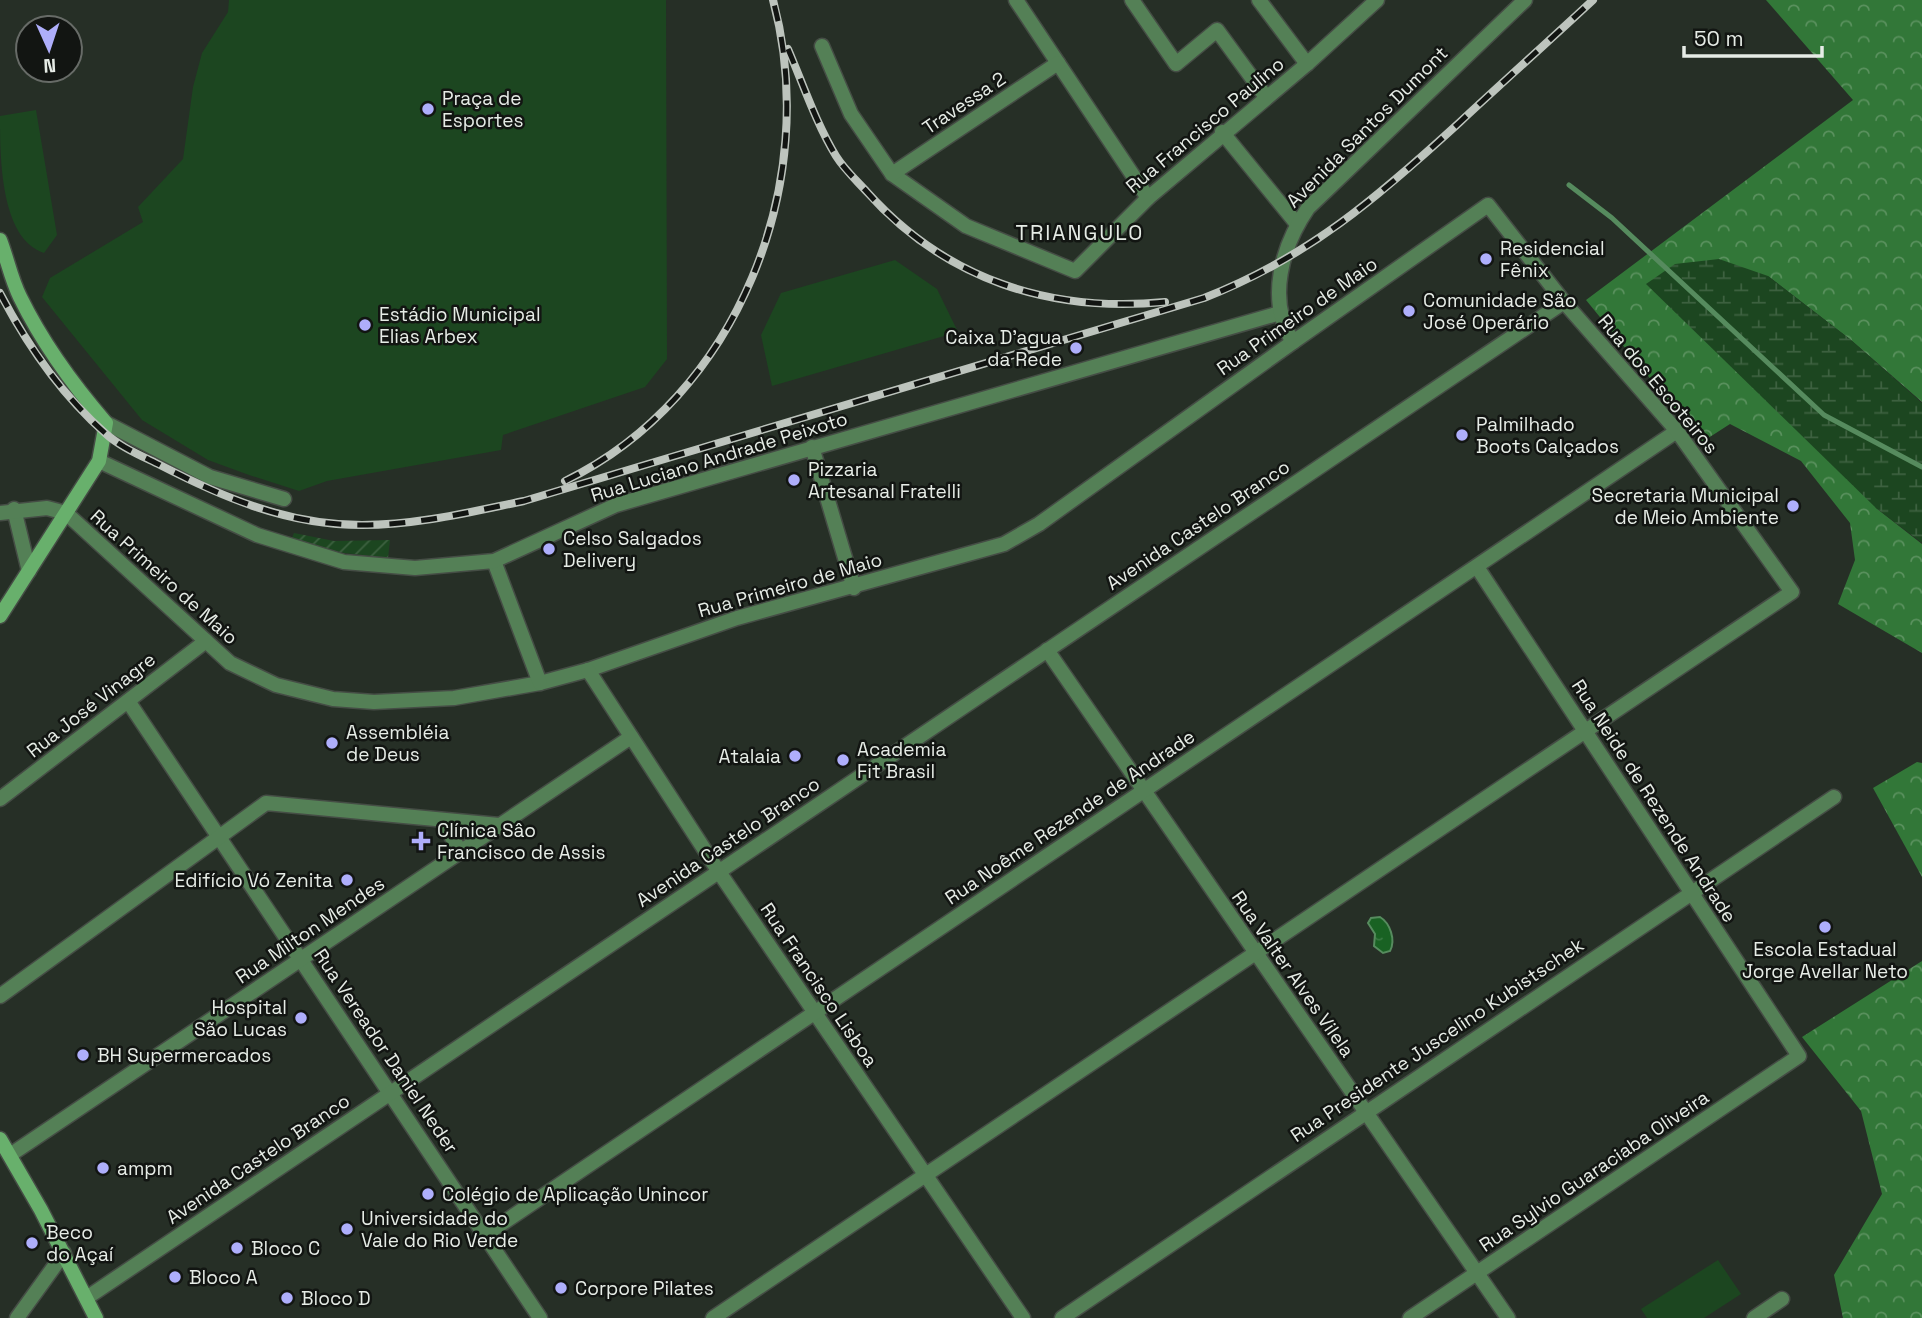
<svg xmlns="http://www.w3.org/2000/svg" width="1922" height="1318" viewBox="0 0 1922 1318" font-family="'Space Grotesk',sans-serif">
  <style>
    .forest { fill: url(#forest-crowns) }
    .wetland { fill: url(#wetland-marsh) }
    .park { fill: #1c4620 }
    .garden { fill: url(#garden-furrows) }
    .water { fill: url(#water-ripples); stroke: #568b5e; stroke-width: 2 }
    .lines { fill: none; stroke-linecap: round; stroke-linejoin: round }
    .stream { stroke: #568b5e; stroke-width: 5 }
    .minor-casing { stroke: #454d45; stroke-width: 17 }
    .tertiary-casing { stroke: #454d45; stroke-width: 17 }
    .secondary-casing { stroke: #454d45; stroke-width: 17 }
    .minor { stroke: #548056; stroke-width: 14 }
    .tertiary { stroke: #548056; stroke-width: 14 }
    .secondary { stroke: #68b06c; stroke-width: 14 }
    .rail-casing { stroke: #bdc4bd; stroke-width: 8 }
    .rail { stroke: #121512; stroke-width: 5; stroke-dasharray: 16; stroke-linecap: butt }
    .poi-dot { fill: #aeaefb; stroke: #121512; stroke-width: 2.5 }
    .labels { text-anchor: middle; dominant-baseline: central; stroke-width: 5; stroke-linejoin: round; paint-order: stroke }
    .poi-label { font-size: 19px; fill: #e6ece6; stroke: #121512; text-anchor: start }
    .street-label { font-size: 19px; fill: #e6ece6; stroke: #121512 }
    .neighbourhood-label { font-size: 21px; letter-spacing: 2px; fill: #e6ece6; stroke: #121512 }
  </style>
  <defs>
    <pattern id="forest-crowns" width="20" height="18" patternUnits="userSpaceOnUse" patternTransform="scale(1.75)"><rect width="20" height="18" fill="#327738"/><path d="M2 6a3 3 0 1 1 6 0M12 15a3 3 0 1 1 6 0" fill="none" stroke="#5a915e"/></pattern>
    <pattern id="wetland-marsh" width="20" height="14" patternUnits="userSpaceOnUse" patternTransform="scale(1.75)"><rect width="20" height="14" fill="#1c4620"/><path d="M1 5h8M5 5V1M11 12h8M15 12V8" fill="none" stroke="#3d6140"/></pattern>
    <pattern id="garden-furrows" width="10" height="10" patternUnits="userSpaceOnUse" patternTransform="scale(1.75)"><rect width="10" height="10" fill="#1c4620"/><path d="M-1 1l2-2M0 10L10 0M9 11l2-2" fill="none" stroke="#3d6140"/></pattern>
    <pattern id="water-ripples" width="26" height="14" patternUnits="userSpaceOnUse" patternTransform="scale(1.75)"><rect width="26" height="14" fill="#196223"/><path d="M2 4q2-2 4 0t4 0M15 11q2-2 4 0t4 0" fill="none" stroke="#3a7943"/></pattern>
  </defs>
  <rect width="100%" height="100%" fill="#262f26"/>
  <g class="forest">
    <polygon points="1766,0 1922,0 1922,402 1851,340 1768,276 1876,508 1922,544 1922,653 1838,604 1855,560 1850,523 1801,461 1730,424 1702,442 1586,300 1853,100"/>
    <polygon points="1917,762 1922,763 1922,877 1873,788"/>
    <polygon points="1922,961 1922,1318 1843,1318 1834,1275 1882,1194 1861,1111 1802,1037"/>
  </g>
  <polygon class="wetland" points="1719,259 1768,276 1851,340 1922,403 1922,543 1876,508 1646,284 1675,264"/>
  <g class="park">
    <polygon points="229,0 666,0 667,359 645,387 503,435 501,450 327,481 299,491 249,475 208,460 142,420 42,297 50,278 143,222 138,207 183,159 193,87 202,53 228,12"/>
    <path d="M 36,110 L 57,235 L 44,253 C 0,239 0,157 0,116 Z"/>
    <polygon points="895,260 937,289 958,332 772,386 761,335 781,293"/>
    <polygon points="1718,1260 1741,1294 1704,1318 1647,1318 1641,1309"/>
  </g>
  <polygon class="garden" points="294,533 334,541 390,540 388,558 336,552 292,538"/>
  <path class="water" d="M 1380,917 C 1390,923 1396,940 1390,951 L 1383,953 L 1374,946 L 1375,934 L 1368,923 L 1371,918 Z"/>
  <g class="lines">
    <polyline class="stream" points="1569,185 1612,218 1824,415 1922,467"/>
    <defs>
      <g id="minor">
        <polyline points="1016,0 1148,198"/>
        <polyline points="1132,0 1176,64 1217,30 1266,97"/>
        <polyline points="1259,0 1307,64"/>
        <polyline points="822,46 851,114 892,174 966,226 1075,271 1148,198 1307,64 1377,0"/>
        <polyline points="1222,132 1297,224"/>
        <polyline points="892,174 1058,63"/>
        <polyline points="106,423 210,477 284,499"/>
        <polyline points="812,447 854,588"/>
        <polyline points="14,509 29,571"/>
        <polyline points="0,513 47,508 66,513 230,663 276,685 333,699 374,702 454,698 540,683 588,670 737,618 1004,544 1039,524 1293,342"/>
        <polyline points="494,561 540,683"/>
        <polyline points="1047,650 1508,1318"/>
        <polyline points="588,670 719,872 1023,1318"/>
        <polyline points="128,701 540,1318"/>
        <polyline points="0,799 206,641"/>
        <polyline points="441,820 461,852"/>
        <polyline points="0,996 266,803 499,825"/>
        <polyline points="10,1155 631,737"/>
        <polyline points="485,1235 1677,431"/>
        <polyline points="17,1318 64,1253"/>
        <polyline points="713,1318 1792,592 1677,431 1564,302"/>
        <polyline points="1062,1318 1834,797"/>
        <polyline points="1410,1318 1799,1056 1477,567"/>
        <polyline points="1754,1318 1782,1299"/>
      </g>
      <g id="tertiary">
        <polyline points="99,461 257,535 344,562 415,568 494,561 616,505 1280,313"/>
        <path d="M 88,1297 L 1564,302 L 1488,205 L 1293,342 C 1266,300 1282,246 1308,208 L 1525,0"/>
      </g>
      <g id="secondary">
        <path d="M 0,240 C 7,258 11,279 20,297 C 42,342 73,385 106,423 L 99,461 L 0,616"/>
        <polyline points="0,1139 41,1210 96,1318"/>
      </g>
    </defs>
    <use href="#minor" class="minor-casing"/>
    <use href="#tertiary" class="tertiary-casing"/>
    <use href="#secondary" class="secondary-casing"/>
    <use href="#minor" class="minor"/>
    <use href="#tertiary" class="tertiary"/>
    <use href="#secondary" class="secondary"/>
    <defs>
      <g id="rail">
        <path d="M 788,49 C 803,84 816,123 836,156 C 844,169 857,181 867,192 C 946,280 1050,313 1165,302"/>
        <path d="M 0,293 C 26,343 62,395 105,433 C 120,447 142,456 160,465 C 224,498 288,525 362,525 C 417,525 470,512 524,501 L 1204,298 C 1309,257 1378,197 1460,122 C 1504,81 1549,41 1593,0"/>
        <path d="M 565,481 C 738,397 822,182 773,0"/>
      </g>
    </defs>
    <use href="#rail" class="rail-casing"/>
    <use href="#rail" class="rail"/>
  </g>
  <g class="poi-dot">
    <circle cx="428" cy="109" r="7"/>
    <circle cx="1486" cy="259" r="7"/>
    <circle cx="1409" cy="311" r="7"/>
    <circle cx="365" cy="325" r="7"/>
    <circle cx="1076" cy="348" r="7"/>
    <circle cx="1462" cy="435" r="7"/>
    <circle cx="794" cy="480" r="7"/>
    <circle cx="1793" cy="506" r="7"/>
    <circle cx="549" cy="549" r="7"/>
    <circle cx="332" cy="743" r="7"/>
    <circle cx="795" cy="756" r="7"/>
    <circle cx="843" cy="760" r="7"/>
    <path d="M417.5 830.5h7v7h7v7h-7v7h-7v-7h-7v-7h7z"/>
    <circle cx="347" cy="880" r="7"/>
    <circle cx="1825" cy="927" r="7"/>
    <circle cx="301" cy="1018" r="7"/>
    <circle cx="83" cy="1055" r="7"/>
    <circle cx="103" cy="1168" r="7"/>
    <circle cx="428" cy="1194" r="7"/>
    <circle cx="347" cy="1229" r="7"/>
    <circle cx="32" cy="1243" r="7"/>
    <circle cx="237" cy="1248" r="7"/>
    <circle cx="175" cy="1277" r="7"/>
    <circle cx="561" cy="1288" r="7"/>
    <circle cx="287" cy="1298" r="7"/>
  </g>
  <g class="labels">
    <g class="poi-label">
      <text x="442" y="98">Praça de<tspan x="442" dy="22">Esportes</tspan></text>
      <text x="1500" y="248">Residencial<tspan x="1500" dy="22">Fênix</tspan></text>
      <text x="1423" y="300">Comunidade São<tspan x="1423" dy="22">José Operário</tspan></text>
      <text x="379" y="314">Estádio Municipal<tspan x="379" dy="22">Elias Arbex</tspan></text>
      <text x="1062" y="337" text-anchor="end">Caixa D'agua<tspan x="1062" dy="22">da Rede</tspan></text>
      <text x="1476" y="424">Palmilhado<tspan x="1476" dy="22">Boots Calçados</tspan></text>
      <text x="808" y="469">Pizzaria<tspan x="808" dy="22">Artesanal Fratelli</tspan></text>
      <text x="1779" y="495" text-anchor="end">Secretaria Municipal<tspan x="1779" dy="22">de Meio Ambiente</tspan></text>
      <text x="563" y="538">Celso Salgados<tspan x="563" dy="22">Delivery</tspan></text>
      <text x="346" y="732">Assembléia<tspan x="346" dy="22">de Deus</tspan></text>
      <text x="857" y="749">Academia<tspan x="857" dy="22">Fit Brasil</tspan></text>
      <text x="781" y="756" text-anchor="end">Atalaia</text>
      <text x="437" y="830">Clínica Sâo<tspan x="437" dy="22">Francisco de Assis</tspan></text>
      <text x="333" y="880" text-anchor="end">Edifício Vó Zenita</text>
      <text x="1825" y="949" text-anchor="middle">Escola Estadual<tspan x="1825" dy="22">Jorge Avellar Neto</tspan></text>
      <text x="287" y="1007" text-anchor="end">Hospital<tspan x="287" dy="22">São Lucas</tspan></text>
      <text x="97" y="1055">BH Supermercados</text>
      <text x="117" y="1168">ampm</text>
      <text x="442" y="1194">Colégio de Aplicação Unincor</text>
      <text x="361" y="1218">Universidade do<tspan x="361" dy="22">Vale do Rio Verde</tspan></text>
      <text x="46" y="1232">Beco<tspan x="46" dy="22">do Açaí</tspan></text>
      <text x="251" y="1248">Bloco C</text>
      <text x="189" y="1277">Bloco A</text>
      <text x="575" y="1288">Corpore Pilates</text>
      <text x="301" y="1298">Bloco D</text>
    </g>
    <g class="street-label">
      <text transform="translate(964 103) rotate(-34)">Travessa 2</text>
      <text transform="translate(1205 125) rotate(-40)">Rua Francisco Paulino</text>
      <text transform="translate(1367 127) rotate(-45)">Avenida Santos Dumont</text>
      <text transform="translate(1297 316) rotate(-35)">Rua Primeiro de Maio</text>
      <text transform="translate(1658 384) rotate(50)">Rua dos Escoteiros</text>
      <text transform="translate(719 457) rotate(-17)">Rua Luciano Andrade Peixoto</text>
      <text transform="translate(1198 525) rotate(-34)">Avenida Castelo Branco</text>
      <text transform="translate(164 577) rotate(42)">Rua Primeiro de Maio</text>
      <text transform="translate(790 585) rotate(-16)">Rua Primeiro de Maio</text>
      <text transform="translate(91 705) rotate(-38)">Rua José Vinagre</text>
      <text transform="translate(1654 801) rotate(57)">Rua Neide de Rezende Andrade</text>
      <text transform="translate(1070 817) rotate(-34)">Rua Noême Rezende de Andrade</text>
      <text transform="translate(728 842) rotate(-34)">Avenida Castelo Branco</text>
      <text transform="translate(310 930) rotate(-34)">Rua Milton Mendes</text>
      <text transform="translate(1293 974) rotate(55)">Rua Valter Alves Vilela</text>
      <text transform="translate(819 985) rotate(56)">Rua Francisco Lisboa</text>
      <text transform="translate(1437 1040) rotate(-34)">Rua Presidente Juscelino Kubistschek</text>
      <text transform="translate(386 1051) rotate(56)">Rua Vereador Daniel Neder</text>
      <text transform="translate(258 1159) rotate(-34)">Avenida Castelo Branco</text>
      <text transform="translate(1594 1171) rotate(-34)">Rua Sylvio Guaraciaba Oliveira</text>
    </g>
    <g class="neighbourhood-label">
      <text x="1080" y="232">TRIANGULO</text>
    </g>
  </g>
  <g transform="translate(49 49) rotate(177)"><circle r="33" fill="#121512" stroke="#676b67" stroke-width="2"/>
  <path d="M0-5L12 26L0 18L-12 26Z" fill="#aeaefb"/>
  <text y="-10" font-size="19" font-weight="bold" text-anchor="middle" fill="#e6ece6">N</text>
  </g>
  <path d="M1684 46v10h138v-10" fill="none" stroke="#e6ece6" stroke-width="3.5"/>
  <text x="1694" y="46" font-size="21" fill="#e6ece6" stroke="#121512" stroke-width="5" paint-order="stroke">50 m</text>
</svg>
